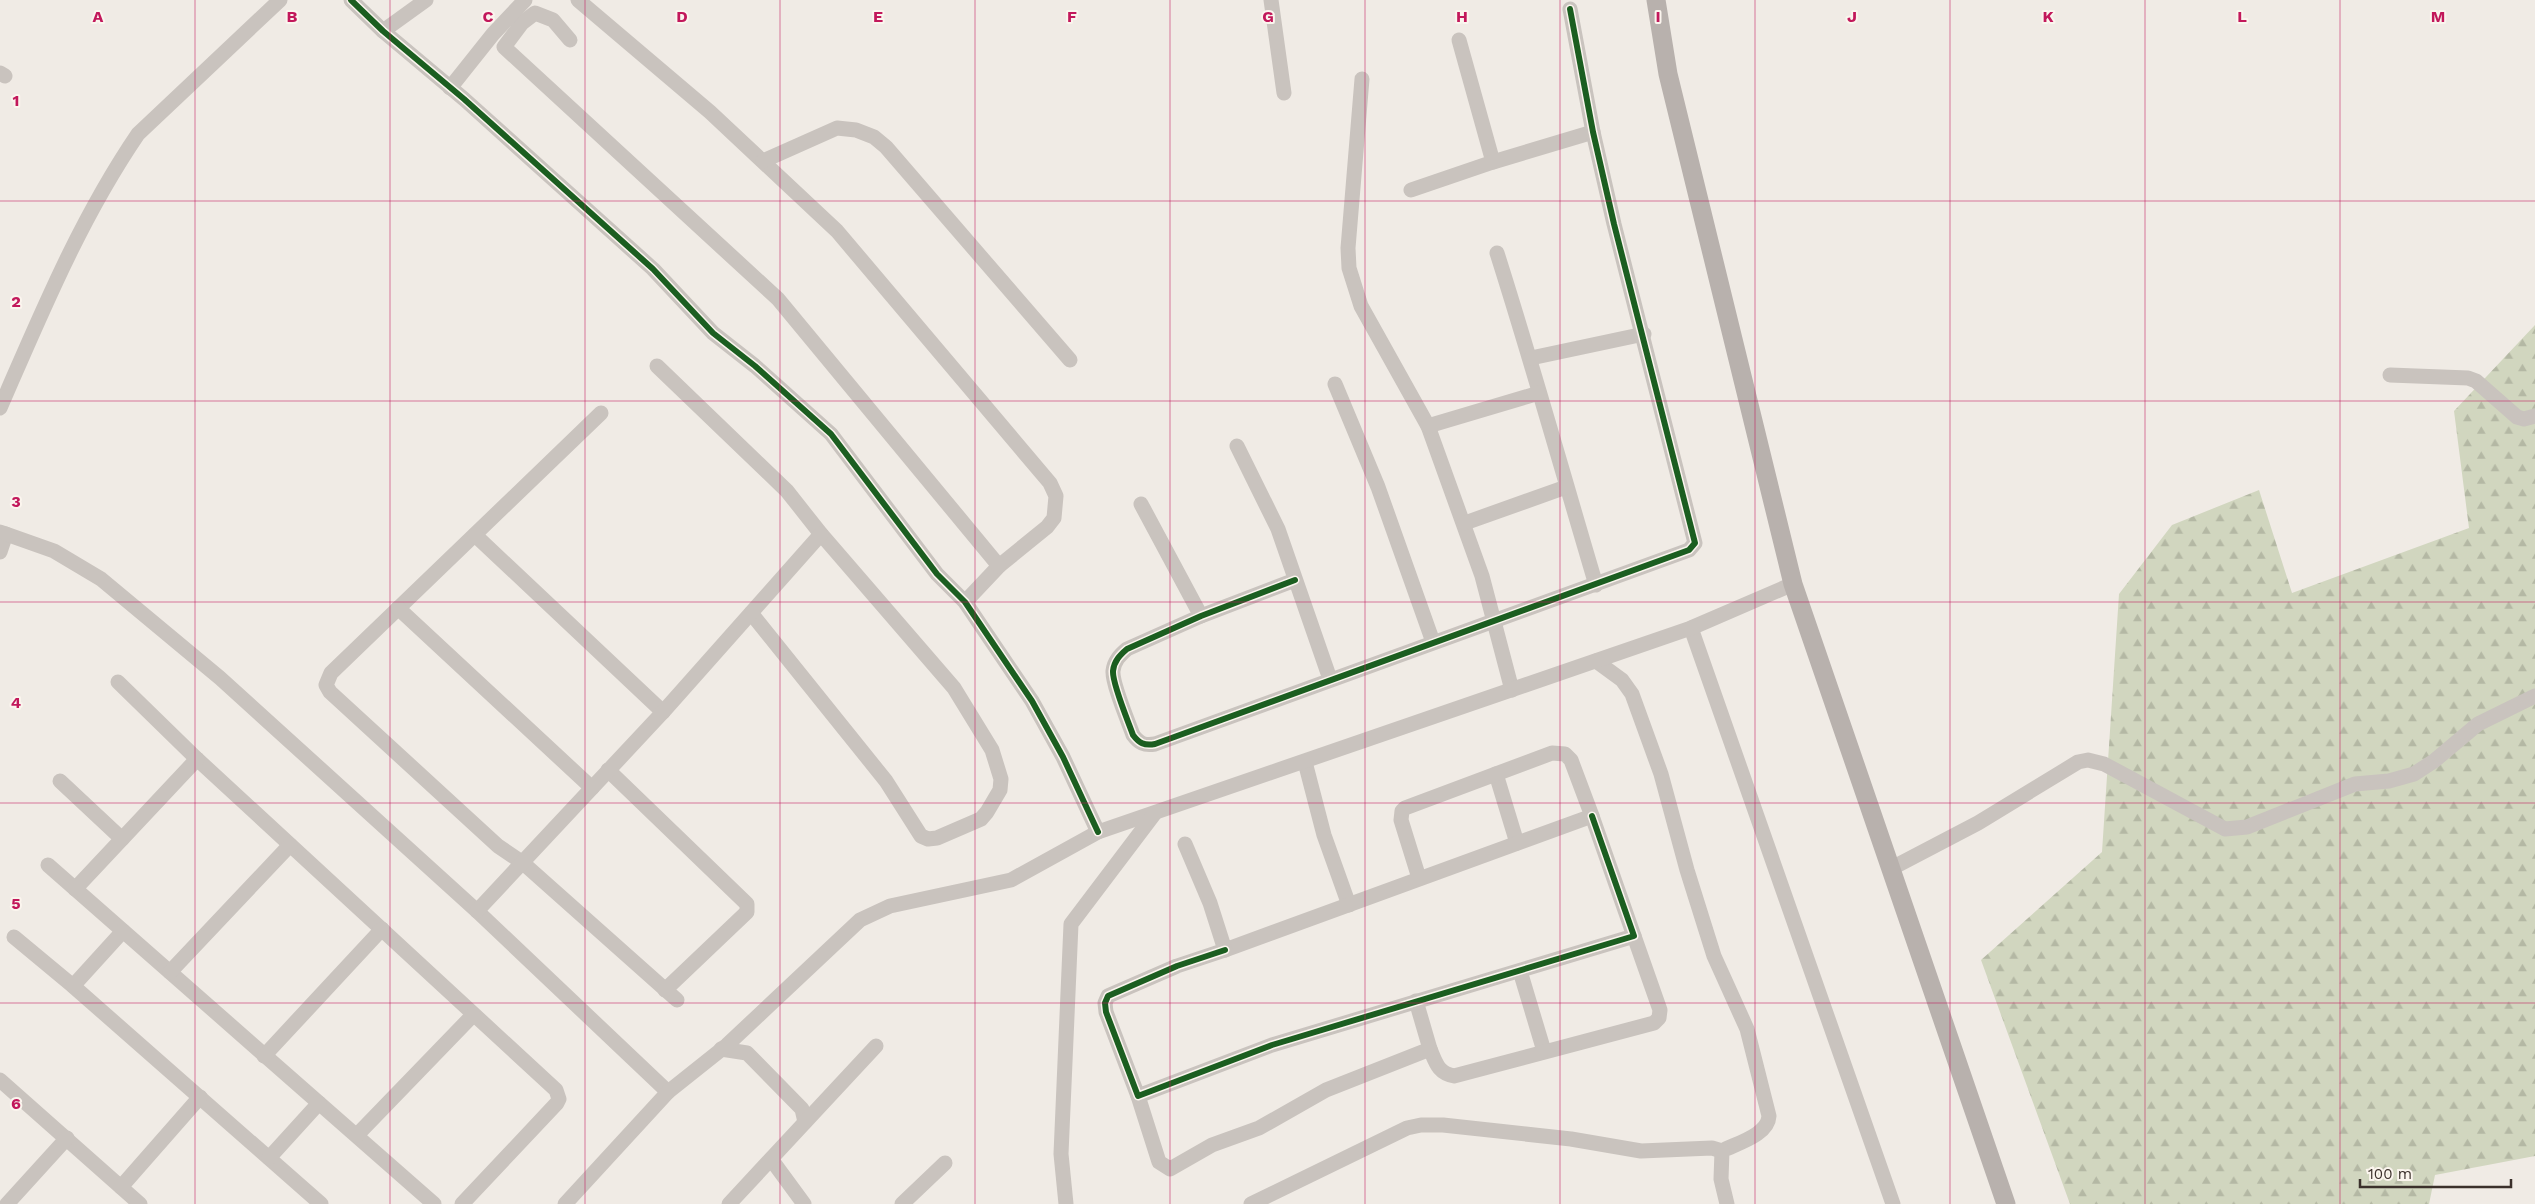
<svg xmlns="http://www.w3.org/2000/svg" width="2535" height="1204" viewBox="0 0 2535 1204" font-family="'Work Sans',sans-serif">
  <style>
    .forest { fill: url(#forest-firs) }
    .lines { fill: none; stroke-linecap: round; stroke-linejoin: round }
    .minor { stroke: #c9c3be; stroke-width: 15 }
    .major { stroke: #b8b1ad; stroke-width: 19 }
    .cycleway-casing { stroke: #fbf5ee; stroke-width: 9 }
    .cycleway { stroke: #1b5e20; stroke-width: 6 }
    .grid { fill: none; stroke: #c2185b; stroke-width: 1; stroke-opacity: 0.55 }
    .grid-label { font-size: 16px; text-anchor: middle; font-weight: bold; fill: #c2185b; stroke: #fbf5ee; stroke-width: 4; stroke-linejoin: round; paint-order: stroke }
  </style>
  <defs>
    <pattern id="forest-firs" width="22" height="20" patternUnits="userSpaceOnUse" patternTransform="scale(1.25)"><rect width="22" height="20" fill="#d1d6bf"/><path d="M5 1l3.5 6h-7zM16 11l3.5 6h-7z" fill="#b4b8a4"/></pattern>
  </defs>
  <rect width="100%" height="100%" fill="#f0ebe5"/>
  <polygon class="forest" points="2535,325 2535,1156 2435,1175 2429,1204 2070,1204 1981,960 2102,852 2119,594 2172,525 2259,490 2292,593 2469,528 2454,411"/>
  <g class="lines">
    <g class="minor">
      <polyline points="351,0 383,31 464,99 653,269 713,333 755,366 831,434 937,574 965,602 1032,701 1063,757 1098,832"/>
      <polyline points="578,0 710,112 837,231 1050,483 1056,496 1054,518 1047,527 999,566 965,602"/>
      <polyline points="1271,0 1284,93"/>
      <polyline points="383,31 426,0"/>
      <polyline points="570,40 553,20 535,13 522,23 504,47 778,299 999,566"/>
      <polyline points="1459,40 1493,162"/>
      <polyline points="0,73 5,76"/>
      <polyline points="1362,79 1348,248 1349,268 1361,306 1428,426 1482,576 1512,690"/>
      <polyline points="450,88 493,34 525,0"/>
      <polyline points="763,161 837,128 856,130 874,137 886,147 1070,360"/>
      <polyline points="1411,190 1493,162 1593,132"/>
      <path d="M 1497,253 C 1532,363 1563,474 1596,585"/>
      <polyline points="1531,358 1644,334"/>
      <polyline points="657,366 787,491 821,534 954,688 992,750 1001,779 1000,790 987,812 981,819 937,838 928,839 921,836 886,781 751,613"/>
      <polyline points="2390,375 2468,378 2476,381 2517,417 2524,419 2535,416"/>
      <polyline points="1335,384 1378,487 1433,642"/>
      <path d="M 0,408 C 41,314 80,219 138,134 L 280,0"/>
      <polyline points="601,413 331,673 326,685 330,692 498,846 523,863 677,1000"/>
      <polyline points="1428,426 1539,393"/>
      <polyline points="1237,446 1278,529 1330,679"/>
      <polyline points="1141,504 1201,616"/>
      <polyline points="1465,523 1566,487"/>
      <polyline points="0,532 6,534 0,552"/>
      <polyline points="6,534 54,551 101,579 220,678 477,911 668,1092"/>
      <polyline points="475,535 663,712"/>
      <path d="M 1295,580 L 1201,616 L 1127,649 C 1120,655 1114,661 1113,671 C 1112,683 1128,721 1133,735 C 1139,743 1144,746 1155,744 L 1689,550 L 1695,543 L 1614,224 L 1593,132 L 1570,9"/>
      <polyline points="398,608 592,788"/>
      <polyline points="1691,628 1893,1204"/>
      <path d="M 1596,661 L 1622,680 L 1632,694 L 1661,774 L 1687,870 L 1714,956 L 1747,1029 L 1769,1116 C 1768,1135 1737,1143 1722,1151 L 1721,1179 L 1727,1204"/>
      <polyline points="118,682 197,759 556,1090 559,1099 557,1103 462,1204"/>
      <polyline points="1305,762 1324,835 1349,905"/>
      <polyline points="608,770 747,904 747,912 665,990"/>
      <polyline points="1496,774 1517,843"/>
      <polyline points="60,781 122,839"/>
      <polyline points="1185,844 1210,903 1225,950 1592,816 1571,760 1565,754 1552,753 1405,808 1402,811 1401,820 1419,878"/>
      <polyline points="48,865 434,1204"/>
      <polyline points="1892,868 1978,823 2078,762 2088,760 2104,764 2225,829 2247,827 2355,784 2389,781 2414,774 2434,761 2478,724 2535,696"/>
      <polyline points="75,889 197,759"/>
      <polyline points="477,911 663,712 821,534"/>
      <polyline points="14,937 73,986 321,1204"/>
      <polyline points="1225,950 1177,966 1108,996 1105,1003 1106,1012 1138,1096 1272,1045 1634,936 1592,816"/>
      <polyline points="1520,971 1544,1051"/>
      <polyline points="170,972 290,845"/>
      <polyline points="73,986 123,931"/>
      <polyline points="721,1049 747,1053 802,1109 805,1122"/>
      <path d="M 1430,1049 C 1436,1063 1438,1073 1454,1076 L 1654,1023 L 1659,1018 L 1660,1010 L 1634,936"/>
      <polyline points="264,1056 382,929"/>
      <polyline points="0,1080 140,1204"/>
      <polyline points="1138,1096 1159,1162 1170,1169 1212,1145 1259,1128 1326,1090 1430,1049 1416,1001"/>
      <polyline points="357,1135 473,1015"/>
      <polyline points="269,1158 319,1103"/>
      <polyline points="771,1159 804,1204"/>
      <polyline points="121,1187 200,1097"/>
      <polyline points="7,1204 67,1138"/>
      <polyline points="565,1204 668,1092 727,1045 860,920 890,906 1011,880 1098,832 1691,628 1793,584"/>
      <polyline points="729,1204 876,1046"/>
      <polyline points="902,1204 945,1163"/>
      <polyline points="1066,1204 1061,1154 1071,924 1155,813"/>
      <polyline points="1251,1204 1407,1128 1421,1125 1443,1125 1571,1139 1641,1151 1712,1148 1722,1151"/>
    </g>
    <polyline class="major" points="1656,0 1668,74 1793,584 2006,1204"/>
    <defs>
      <g id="cycleway">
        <polyline points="351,0 383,31 464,99 653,269 713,333 755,366 831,434 937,574 965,602 1032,701 1063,757 1098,832"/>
        <path d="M 1295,580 L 1201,616 L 1127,649 C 1120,655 1114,661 1113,671 C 1112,683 1128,721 1133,735 C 1139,743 1144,746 1155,744 L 1689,550 L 1695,543 L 1614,224 L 1593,132 L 1570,9"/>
        <polyline points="1225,950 1177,966 1108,996 1105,1003 1106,1012 1138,1096 1272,1045 1634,936 1592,816"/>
      </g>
    </defs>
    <use href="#cycleway" class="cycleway-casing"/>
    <use href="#cycleway" class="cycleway"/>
  </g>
  <path class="grid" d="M 195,0 L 195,1204M 390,0 L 390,1204M 585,0 L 585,1204M 780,0 L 780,1204M 975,0 L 975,1204M 1170,0 L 1170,1204M 1365,0 L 1365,1204M 1560,0 L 1560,1204M 1755,0 L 1755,1204M 1950,0 L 1950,1204M 2145,0 L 2145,1204M 2340,0 L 2340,1204M 0,201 L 2535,201M 0,401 L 2535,401M 0,602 L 2535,602M 0,803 L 2535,803M 0,1003 L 2535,1003"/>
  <g class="grid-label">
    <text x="98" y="22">A</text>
    <text x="292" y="22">B</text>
    <text x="488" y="22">C</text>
    <text x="682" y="22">D</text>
    <text x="878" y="22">E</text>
    <text x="1072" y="22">F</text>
    <text x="1268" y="22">G</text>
    <text x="1462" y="22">H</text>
    <text x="1658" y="22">I</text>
    <text x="1852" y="22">J</text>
    <text x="2048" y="22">K</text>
    <text x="2242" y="22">L</text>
    <text x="2438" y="22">M</text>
    <text x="16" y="106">1</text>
    <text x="16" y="307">2</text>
    <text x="16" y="507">3</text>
    <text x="16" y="708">4</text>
    <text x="16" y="909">5</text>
    <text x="16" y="1109">6</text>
  </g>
  <path d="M2360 1179v8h151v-8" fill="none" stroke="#3b302b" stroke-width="2.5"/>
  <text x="2368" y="1179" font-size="15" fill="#3b302b" stroke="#fbf5ee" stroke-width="4" paint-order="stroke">100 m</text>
</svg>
